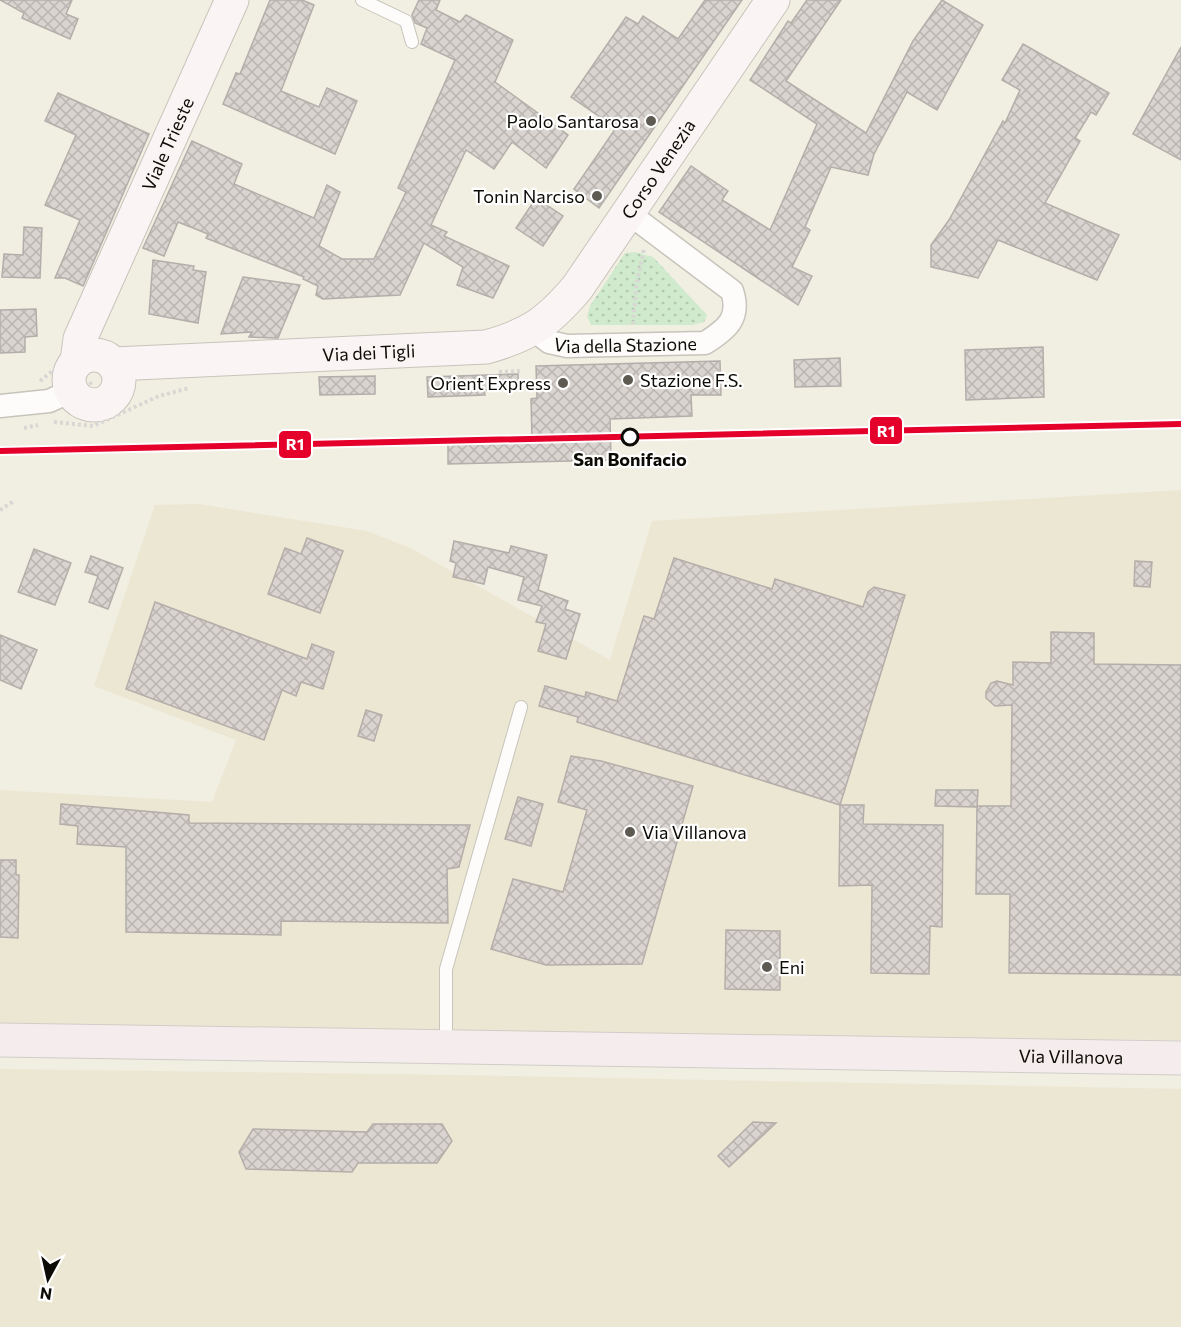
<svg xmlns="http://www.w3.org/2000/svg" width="1181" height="1327" viewBox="0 0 1181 1327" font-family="Commissioner,sans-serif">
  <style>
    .built { fill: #ece7d2 }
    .grass { fill: url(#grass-dots) }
    .building { fill: url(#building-cross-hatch); stroke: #b3aea9; stroke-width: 1.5 }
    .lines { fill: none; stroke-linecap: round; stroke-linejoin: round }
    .lane-casing { stroke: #c7c4bb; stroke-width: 14 }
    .street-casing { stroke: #c7c4bb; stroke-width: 25 }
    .secondary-casing { stroke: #c7c4bb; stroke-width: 35 }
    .primary-casing { stroke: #cfcdc7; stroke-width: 35 }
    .path { stroke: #d8d7d4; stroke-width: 4; stroke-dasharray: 3 3; stroke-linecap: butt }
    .lane { stroke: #fdfcfb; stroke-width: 12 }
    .street { stroke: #fdfcfb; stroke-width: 22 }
    .secondary { stroke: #faf5f4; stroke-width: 33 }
    .primary { stroke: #f5eded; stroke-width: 33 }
    .rail-1-casing { stroke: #fff; stroke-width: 10 }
    .rail-1 { stroke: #e4002b; stroke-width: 6 }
    .poi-dot { fill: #5d5a52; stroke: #fff; stroke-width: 2 }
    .stop-dot { fill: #fff; stroke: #0d0b05; stroke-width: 3 }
    .labels { text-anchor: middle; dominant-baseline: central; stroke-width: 4.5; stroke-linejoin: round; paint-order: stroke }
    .poi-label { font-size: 18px; fill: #0d0b05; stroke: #fff; text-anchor: end }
    .street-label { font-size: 18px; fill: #0d0b05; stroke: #fff }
    .stop-label { font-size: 18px; font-weight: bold; fill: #0d0b05; stroke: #fff }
    .line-badge { stroke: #fff; stroke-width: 2 }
    .badge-label { font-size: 16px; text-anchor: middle; font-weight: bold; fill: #fff }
  </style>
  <defs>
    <pattern id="grass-dots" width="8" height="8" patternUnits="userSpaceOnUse" patternTransform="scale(1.5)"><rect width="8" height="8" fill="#cfeacd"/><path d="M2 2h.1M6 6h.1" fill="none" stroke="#b1c7af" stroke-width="1.8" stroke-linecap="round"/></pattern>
    <pattern id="building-cross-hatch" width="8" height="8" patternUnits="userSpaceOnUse" patternTransform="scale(1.5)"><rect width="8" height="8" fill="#dad4d0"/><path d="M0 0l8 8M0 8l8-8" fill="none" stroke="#bab5b1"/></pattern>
  </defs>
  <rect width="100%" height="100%" fill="#f1eee2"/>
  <g class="built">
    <polygon points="1181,490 1181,1040 749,1036 0,1023 0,790 212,802 236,740 94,686 155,505 198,504 367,531 410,548 610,660 652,521"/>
    <polygon points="0,1069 458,1075 1181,1089 1181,1327 0,1327"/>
  </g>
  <polygon class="grass" points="635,252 653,257 707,315 704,322 692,325 591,325 587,316 590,306 625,253"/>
  <g class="building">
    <polygon points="0,0 72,0 66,14 78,19 70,39 22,18 24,13"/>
    <polygon points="270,0 302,0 314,5 281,91 319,107 327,88 357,101 335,154 223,104 236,73 240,74"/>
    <polygon points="419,0 440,0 436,10 460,22 466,15 513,40 495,82 568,135 546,168 512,142 494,169 466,150 431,225 447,232 444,236 509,266 493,298 457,285 463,267 424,243 400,295 323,299 316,295 318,286 303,279 304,277 206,238 208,234 178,222 164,256 143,248 192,141 242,164 234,184 314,218 327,185 340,192 319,246 342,259 374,259 406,192 398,188 455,60 421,44 427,28 415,23 412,15"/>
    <polygon points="705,0 742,0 599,208 574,189 616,128 571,97 626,17 638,24 643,16 678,39"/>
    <polygon points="807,0 841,0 786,81 866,133 913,41 942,0 983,25 937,110 907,92 874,154 868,175 831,167 805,227 810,230 792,267 812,276 798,305 659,212 691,166 728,191 722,200 770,230 817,124 750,80 788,21 791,23"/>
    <polygon points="1023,44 1109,93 1096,115 1091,112 1075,138 1080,141 1045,203 1119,235 1097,280 998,240 978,278 931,267 931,245 949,220 1003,121 1005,123 1020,90 1002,80"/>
    <polygon points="1181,47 1181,160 1133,134"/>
    <polygon points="58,93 149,134 83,286 65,278 55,278 80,220 45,205 76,135 45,121"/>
    <polygon points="536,198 563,216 543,246 516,228"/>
    <polygon points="24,227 42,228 40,278 2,277 4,254 23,255"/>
    <polygon points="153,260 194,266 193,270 206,272 198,323 149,314"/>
    <polygon points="243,277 300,285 278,338 249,337 252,332 221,334"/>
    <polygon points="36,309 37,336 25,337 25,352 0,353 0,310"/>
    <polygon points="1043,347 1044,397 966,400 965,350"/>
    <polygon points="840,358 841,386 795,387 794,360"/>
    <polygon points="720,361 721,395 691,395 692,416 610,419 611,460 448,464 448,444 532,442 531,399 537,398 536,366"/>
    <polygon points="518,374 518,389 484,390 485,395 428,397 427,377"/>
    <polygon points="375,376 375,394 320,395 319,377"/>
    <polygon points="307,538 343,551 320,613 268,594 285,548 301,554"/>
    <polygon points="454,541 509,553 511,546 547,555 538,590 568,601 565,609 580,614 566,659 538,651 546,624 536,622 542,606 518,600 524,577 488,567 484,584 453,577 456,563 450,561"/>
    <polygon points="34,549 71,563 55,605 18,592"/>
    <polygon points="91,556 123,568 108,609 89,602 98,576 85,572"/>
    <polygon points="674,558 772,589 775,579 863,607 868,592 874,587 905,595 840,805 577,722 578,717 539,706 545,686 585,697 586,692 617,701 644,616 654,619"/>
    <polygon points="1135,561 1152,562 1150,587 1134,586"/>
    <polygon points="155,602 307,659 312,644 334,652 323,689 301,682 296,696 282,690 264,740 126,689"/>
    <polygon points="1051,632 1094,633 1094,664 1181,665 1181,975 1009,973 1010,894 976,894 977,806 1011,806 1012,705 995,706 986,698 986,692 991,683 997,681 1013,685 1013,662 1051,663"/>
    <polygon points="0,635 37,650 21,689 0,680"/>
    <polygon points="366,710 382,715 374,741 358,736"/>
    <polygon points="571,756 601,761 693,786 642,964 546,965 491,949 513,879 563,892 587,810 558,802"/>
    <polygon points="936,790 978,790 977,807 935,806"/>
    <polygon points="518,797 543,804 531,846 505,839"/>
    <polygon points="61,804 189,815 189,823 470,825 459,867 447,869 448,923 281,921 281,935 126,932 126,847 77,844 78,826 60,824"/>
    <polygon points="840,805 864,805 863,824 943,825 942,927 930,926 929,974 871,973 872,885 839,886"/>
    <polygon points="0,860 16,860 16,875 19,875 18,938 0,937"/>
    <polygon points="726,930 780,931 780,990 725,989"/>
    <polygon points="753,1122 776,1123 729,1167 718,1156"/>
    <polygon points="373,1124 442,1124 452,1141 437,1163 358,1163 352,1172 246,1169 239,1152 253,1129 367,1132"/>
  </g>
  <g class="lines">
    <defs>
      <g id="lane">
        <polyline points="362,0 406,21 412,42"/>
        <polyline points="446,1046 446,969 521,707"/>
      </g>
      <g id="street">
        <path id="s1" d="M 534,330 L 549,342 L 567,346 L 705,343 C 727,329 741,318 732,291 L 627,212"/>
        <polyline points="0,406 49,401 71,391"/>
      </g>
      <g id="secondary">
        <circle cx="94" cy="380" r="25"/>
        <path id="s2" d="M 77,361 L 80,339 L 232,0"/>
        <path id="s3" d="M 114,364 L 486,347 C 530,335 548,322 577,288 L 773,0"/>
      </g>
      <g id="primary">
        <path id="s4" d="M 0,1040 L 1181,1058"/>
      </g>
    </defs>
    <use href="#lane" class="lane-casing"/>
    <use href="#street" class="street-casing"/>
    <use href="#secondary" class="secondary-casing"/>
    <use href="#primary" class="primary-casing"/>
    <g class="path">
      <polyline points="633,324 636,287 644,249"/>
      <polyline points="499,372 520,371"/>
      <polyline points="40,381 55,369"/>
      <polyline points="90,382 96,397"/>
      <polyline points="54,422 93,426 159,396 189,388"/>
      <polyline points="24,428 38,425"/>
      <polyline points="0,510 14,501"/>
    </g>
    <use href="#lane" class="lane"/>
    <use href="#street" class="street"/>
    <use href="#secondary" class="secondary"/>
    <use href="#primary" class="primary"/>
    <defs>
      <polyline id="rail-1" points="0,451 1181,424"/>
    </defs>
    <use href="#rail-1" class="rail-1-casing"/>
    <use href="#rail-1" class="rail-1"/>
  </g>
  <g class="poi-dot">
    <circle cx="651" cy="121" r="6"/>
    <circle cx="597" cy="196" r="6"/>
    <circle cx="628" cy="380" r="6"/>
    <circle cx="563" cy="383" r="6"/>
    <circle cx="630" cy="832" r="6"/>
    <circle cx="767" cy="967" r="6"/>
  </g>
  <circle class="stop-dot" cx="630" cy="437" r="8"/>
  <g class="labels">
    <g class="poi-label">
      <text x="639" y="121">Paolo Santarosa</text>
      <text x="585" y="196">Tonin Narciso</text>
      <text x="640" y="380" text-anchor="start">Stazione F.S.</text>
      <text x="551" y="383">Orient Express</text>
      <text x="642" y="832" text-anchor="start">Via Villanova</text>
      <text x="779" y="967" text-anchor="start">Eni</text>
    </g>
    <g class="street-label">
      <text stroke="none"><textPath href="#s2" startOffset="236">Viale Trieste</textPath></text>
      <text stroke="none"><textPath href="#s3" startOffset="627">Corso Venezia</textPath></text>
      <text stroke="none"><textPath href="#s1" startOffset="96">Via della Stazione</textPath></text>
      <text stroke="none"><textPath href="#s3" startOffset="255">Via dei Tigli</textPath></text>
      <text stroke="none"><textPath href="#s4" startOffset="1071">Via Villanova</textPath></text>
    </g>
    <g class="stop-label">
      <text x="630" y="459">San Bonifacio</text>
    </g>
  </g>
  <g class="line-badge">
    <rect x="869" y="416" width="34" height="29" rx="6" fill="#e4002b"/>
    <rect x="278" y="430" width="34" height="29" rx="6" fill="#e4002b"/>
  </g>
  <g class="badge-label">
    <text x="886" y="437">R1</text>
    <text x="295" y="450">R1</text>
  </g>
  <g transform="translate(48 1279) rotate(188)" stroke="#ffffff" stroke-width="4.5" paint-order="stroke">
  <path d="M0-4.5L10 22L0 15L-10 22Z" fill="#0d0b05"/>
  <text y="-9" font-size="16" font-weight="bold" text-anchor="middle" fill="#0d0b05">N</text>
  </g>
</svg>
